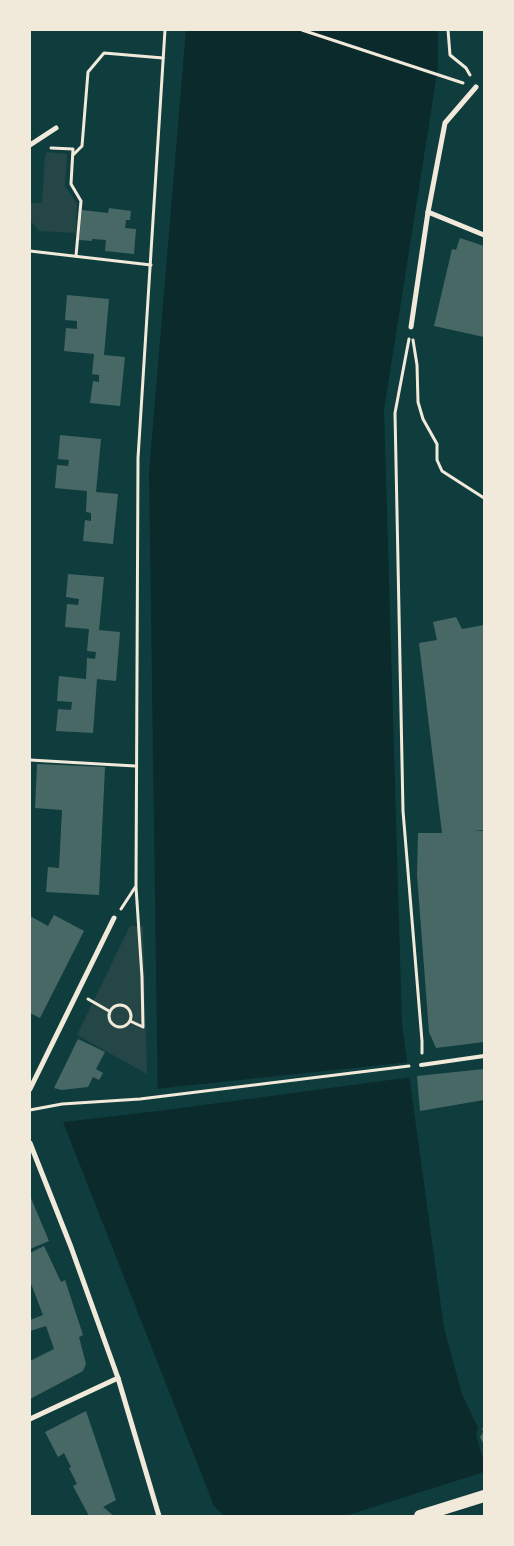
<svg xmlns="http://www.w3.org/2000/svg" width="514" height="1546" viewBox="0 0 514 1546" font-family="'IBM Plex Sans',sans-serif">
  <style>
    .green { fill: #244646 }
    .water { fill: #0a2a2b }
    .pier { fill: #0f3d3e }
    .building { fill: #486865 }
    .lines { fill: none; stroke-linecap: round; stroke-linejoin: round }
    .path { stroke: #f1e9da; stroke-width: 3 }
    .service { stroke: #f1e9da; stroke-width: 4 }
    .minor { stroke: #f1e9da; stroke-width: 5 }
    .primary { stroke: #f1e9da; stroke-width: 12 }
  </style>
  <rect width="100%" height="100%" fill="#0f3d3e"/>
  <g class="green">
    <polygon points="47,152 67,154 65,186 77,204 76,233 39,231 30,220 30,203 42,203 45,157"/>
    <polygon points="130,926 143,926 147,1074 77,1035"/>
  </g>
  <polygon class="water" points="186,30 438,30 438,67 384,410 402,1024 444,1328 462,1394 478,1428 476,1435 484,1462 484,1516 225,1516 214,1506 63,1122 158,1111 149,472"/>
  <g class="pier">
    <polygon points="410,1062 412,1077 158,1111 155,1089"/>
    <polygon points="484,1472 484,1516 345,1516"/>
  </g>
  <g class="building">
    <polygon points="109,208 131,211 130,220 126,220 125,228 136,229 134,254 105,251 106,240 92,239 92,241 79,240 82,210 108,213"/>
    <polygon points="460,238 484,246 484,337 434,326 452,249 456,250"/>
    <polygon points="67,295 109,299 104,355 125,357 120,406 90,403 93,381 99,382 99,375 92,374 94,354 64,351 66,328 77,329 77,321 65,320"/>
    <polygon points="60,435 101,439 96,492 118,494 113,544 83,541 85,520 91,521 91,513 86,512 87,491 55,488 57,465 68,466 69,460 58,459"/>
    <polygon points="68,574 104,577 99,630 120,632 116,681 97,679 93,733 56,731 58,709 71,710 72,702 57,701 59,676 86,679 87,658 95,659 96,652 87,651 89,629 65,627 67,604 78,605 79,599 66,597"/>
    <polygon points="456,617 462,629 484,625 484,830 474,831 484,831 484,1042 436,1048 429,1032 417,875 418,833 442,833 419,643 437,640 433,622"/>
    <polygon points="37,764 105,767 99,895 46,892 48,867 59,868 62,810 35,808"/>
    <polygon points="54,915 84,931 40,1018 30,1013 30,916 48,926"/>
    <polygon points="78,1039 105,1052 96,1069 103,1073 99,1080 93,1077 88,1087 61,1090 54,1088"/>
    <polygon points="484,1069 484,1100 420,1111 417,1076"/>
    <polygon points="30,1196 49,1241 30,1249"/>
    <polygon points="44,1246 61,1282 65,1280 83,1335 79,1337 86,1364 83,1371 30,1399 30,1361 54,1349 46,1326 30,1331 30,1320 43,1315 30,1281 30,1253"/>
    <polygon points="86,1411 116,1500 103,1507 114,1516 89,1516 73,1486 77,1484 69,1468 71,1467 64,1453 58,1457 45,1432"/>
    <polygon points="484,1427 484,1445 480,1437 483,1432 482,1428"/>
  </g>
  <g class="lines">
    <g class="path">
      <polyline points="302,30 463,83"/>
      <polyline points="448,30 450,55 466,68 470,75"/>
      <polyline points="51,148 73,149 71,184 81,201 76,256"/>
      <polyline points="73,155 82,146 88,72 104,53 163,58"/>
      <polyline points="30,251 151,265"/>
      <polyline points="409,339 395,413 403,811 422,1041 422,1053"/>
      <polyline points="413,340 417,365 418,402 423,419 437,444 437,460 442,471 484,498"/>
      <polyline points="30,760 135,766"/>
      <polyline points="121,909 136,886 138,458 165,30"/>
      <polyline points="88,999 109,1011"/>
      <circle cx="120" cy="1016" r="11"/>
      <polyline points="130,1021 143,1027 142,977 136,887"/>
      <polyline points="30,1110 62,1104 140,1099 409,1066"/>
    </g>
    <polyline class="service" points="421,1065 484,1056"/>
    <g class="minor">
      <polyline points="30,145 56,128"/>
      <polyline points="428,212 484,235"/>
      <polyline points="411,327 428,212 445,123 476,87"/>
      <polyline points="30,1089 114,918"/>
      <polyline points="30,1143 71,1247 118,1378 159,1516"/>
      <polyline points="30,1419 118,1378"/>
    </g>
    <polyline class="primary" points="420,1516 484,1496"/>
  </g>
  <rect width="514" height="1546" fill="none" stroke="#f1e9da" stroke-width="62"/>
</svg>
